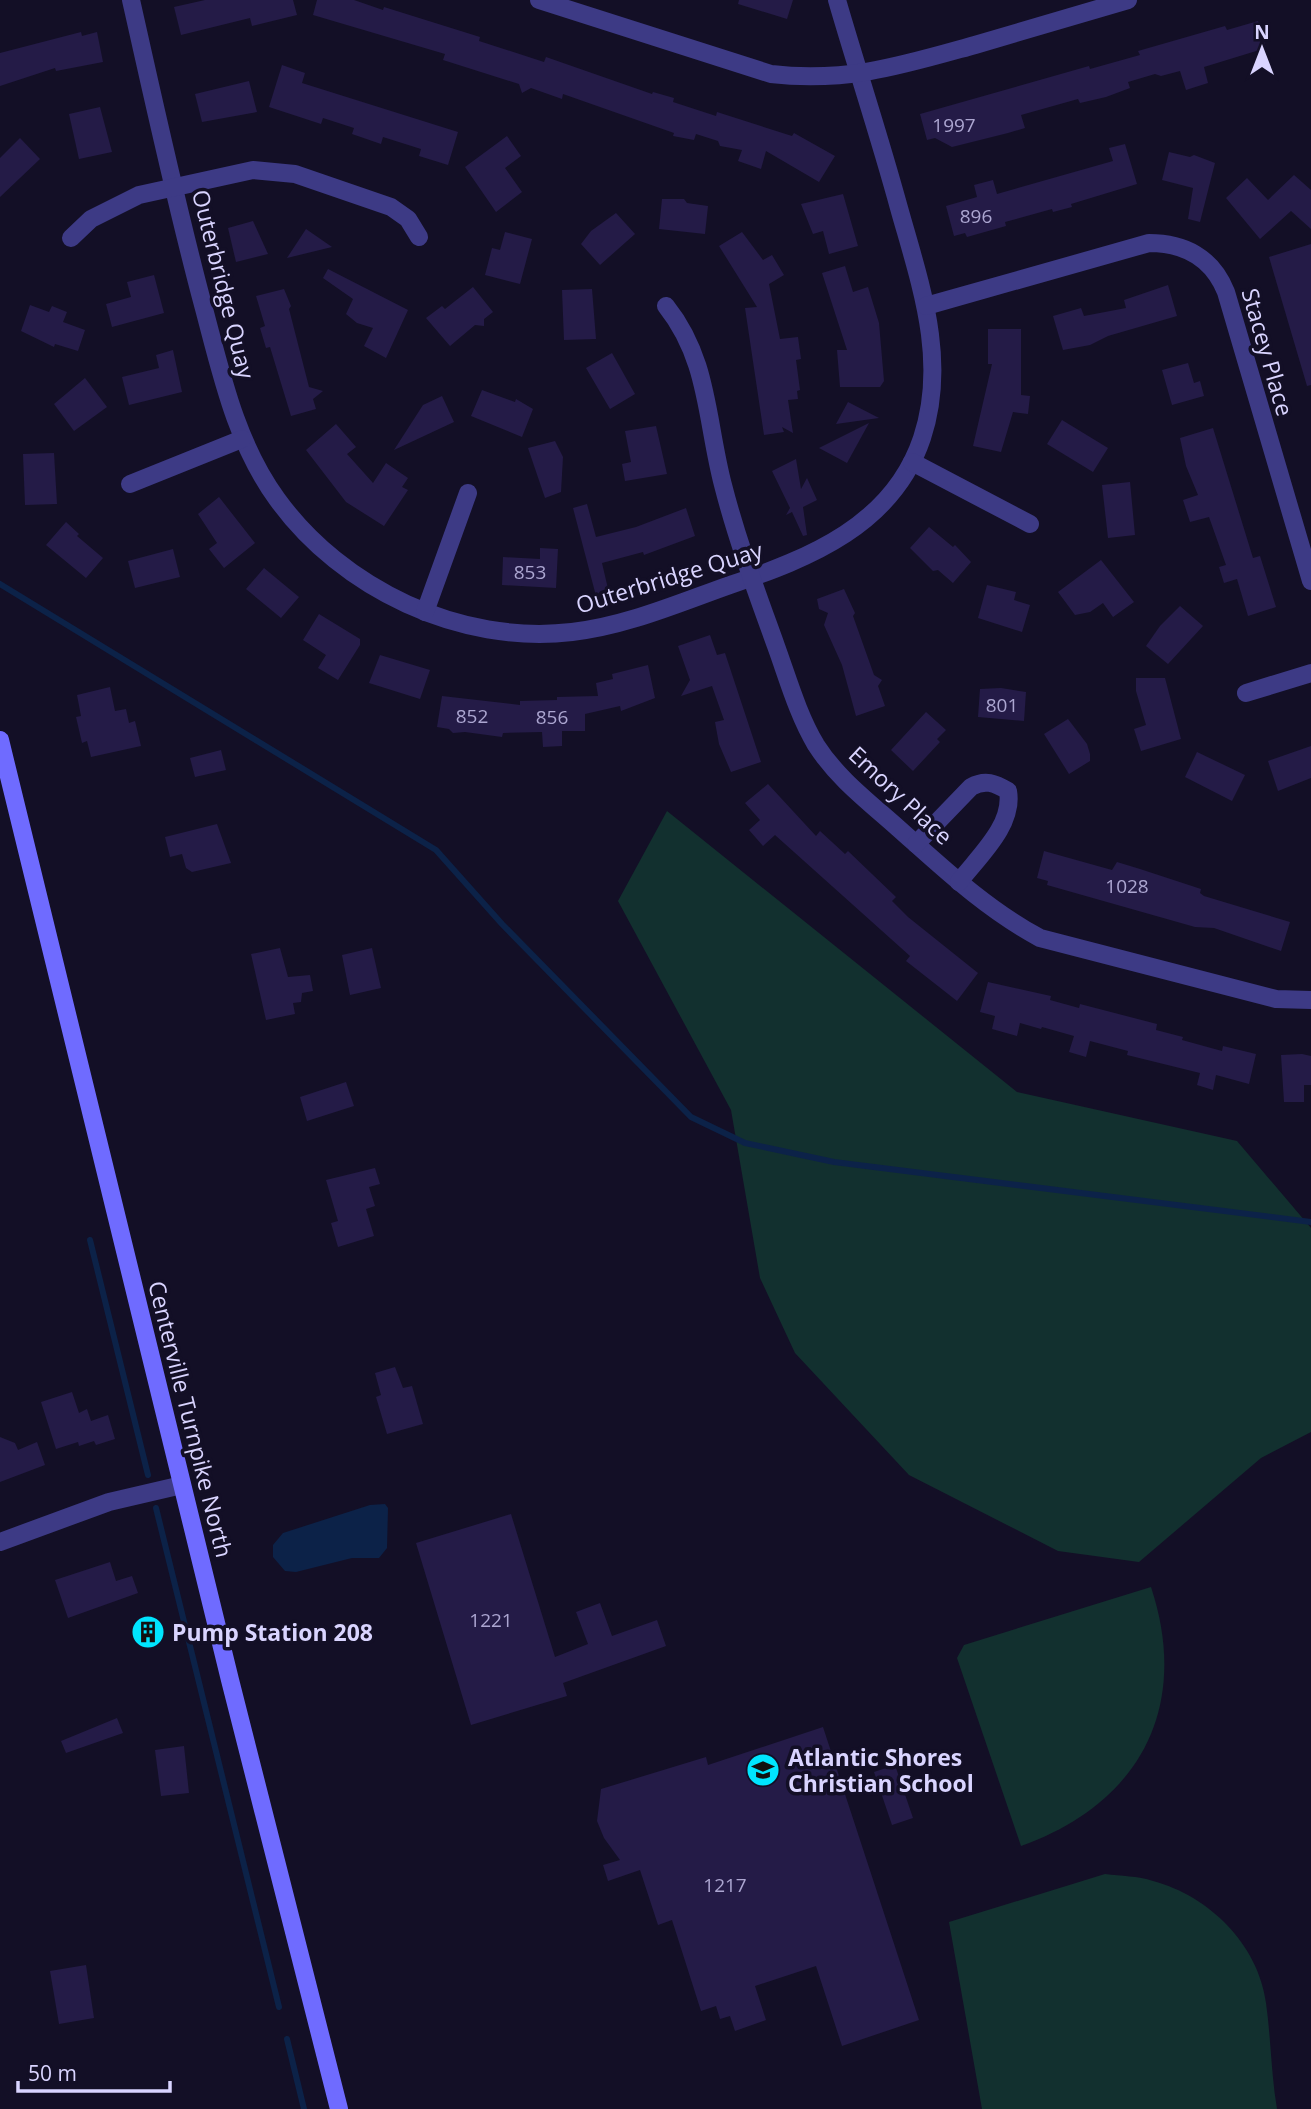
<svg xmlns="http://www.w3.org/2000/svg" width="1311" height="2109" viewBox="0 0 1311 2109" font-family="'Open Sans',sans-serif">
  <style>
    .green { fill: #12302f }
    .water { fill: #0c2248 }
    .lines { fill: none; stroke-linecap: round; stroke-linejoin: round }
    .stream { stroke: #0c2248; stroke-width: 6 }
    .building { fill: #241b47 }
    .street { stroke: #3d3a85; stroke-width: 18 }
    .secondary { stroke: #6f6bff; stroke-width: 18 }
    .labels { text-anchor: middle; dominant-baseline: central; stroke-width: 7; stroke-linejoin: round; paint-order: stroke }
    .number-label { font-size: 19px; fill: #aca6d1 }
    .street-label { font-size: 23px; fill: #d9d4ff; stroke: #130f26 }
    .poi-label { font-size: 23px; font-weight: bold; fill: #d9d4ff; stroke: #130f26; text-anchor: start }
  </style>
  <rect width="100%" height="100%" fill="#130f26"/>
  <g class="green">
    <polygon points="667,811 1017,1092 1237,1141 1311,1228 1311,1432 1261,1458 1139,1562 1058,1551 909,1475 795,1353 760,1278 731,1110 618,901"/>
    <path d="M 1151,1587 C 1191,1708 1139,1804 1021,1846 L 957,1658 L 964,1645 Z"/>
    <path d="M 1105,1874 C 1121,1876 1138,1876 1153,1881 C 1209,1896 1258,1944 1266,2003 C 1271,2038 1271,2074 1277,2109 L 982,2109 L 949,1922 Z"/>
  </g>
  <polygon class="water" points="385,1504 388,1508 387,1548 379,1558 352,1558 296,1572 285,1571 273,1557 273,1545 283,1533 370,1505"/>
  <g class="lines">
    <g class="stream">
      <polyline points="0,584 436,850 502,924 691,1117 745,1143 834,1162 1311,1222"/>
      <polyline points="90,1240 148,1475"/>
      <polyline points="156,1508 279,2007"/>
      <polyline points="287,2039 304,2109"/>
    </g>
  </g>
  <g class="building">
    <polygon points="205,0 293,0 297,15 252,26 250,18 181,35 174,7"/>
    <polygon points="317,0 354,0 383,10 384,7 480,37 479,41 544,62 546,57 652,94 653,92 674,98 673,102 716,116 717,112 792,136 794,133 835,156 819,182 766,151 761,169 738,161 742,150 720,146 718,141 696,134 694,140 673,136 674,133 563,94 562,99 531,88 522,93 519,84 443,60 445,54 313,15"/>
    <polygon points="739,0 793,0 787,19 738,4"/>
    <polygon points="1258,21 1266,48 1204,67 1208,83 1186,90 1180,71 1161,76 1155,74 1128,82 1130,88 1106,97 1080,103 1078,99 1021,115 1025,128 1008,133 952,147 935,138 927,140 920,114 1089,66 1090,69 1140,55 1138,51 1225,26 1227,30"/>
    <polygon points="81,32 82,36 97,32 103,62 56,71 55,68 0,86 0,53"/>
    <polygon points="282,65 305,73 302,83 458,132 448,165 419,156 421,149 383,137 381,144 352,134 354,128 323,118 321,124 269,107"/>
    <polygon points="249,81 257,112 202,122 195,94"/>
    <polygon points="100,107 112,152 79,159 69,114"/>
    <polygon points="507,136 521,156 505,168 522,192 496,212 465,167"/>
    <polygon points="20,138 40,159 0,197 0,158"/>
    <polygon points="1125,144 1137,184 1071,204 1072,207 1053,212 1052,209 1005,222 1006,226 967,237 965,233 954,236 946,206 977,197 974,185 993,180 997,194 1113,161 1109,148"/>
    <polygon points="1169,152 1190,157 1194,155 1215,163 1200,222 1188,219 1193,188 1162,180"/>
    <polygon points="1294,175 1311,190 1311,229 1291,211 1260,239 1226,198 1247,178 1268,200"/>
    <polygon points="843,194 858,246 829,254 823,231 813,234 801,204"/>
    <polygon points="662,199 684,199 687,203 708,206 705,234 659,229"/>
    <polygon points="616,213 635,234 600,265 581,244 591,231"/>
    <polygon points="253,221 268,254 236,262 228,228"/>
    <polygon points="306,229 332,247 287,258"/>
    <polygon points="505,232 532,239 520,284 485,275 492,248 500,250"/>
    <polygon points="742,232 763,260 772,255 784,275 769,284 780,339 798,337 801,359 796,360 800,390 797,391 798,399 788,400 793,433 782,427 784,432 764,435 745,308 757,307 719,246"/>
    <polygon points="1311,244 1311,385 1307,386 1269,257"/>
    <polygon points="845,266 853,292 868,287 879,323 884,381 880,387 840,387 837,350 847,350 822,273"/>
    <polygon points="328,269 408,310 386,358 364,346 373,328 357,323 346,314 353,299 323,278"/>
    <polygon points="154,275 164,313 112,327 106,304 131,297 127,282"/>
    <polygon points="1168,285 1177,316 1108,336 1090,345 1063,350 1053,316 1081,308 1084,316 1126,308 1124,300"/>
    <polygon points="473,287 493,312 484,319 484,326 475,325 450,346 426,318 442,306 445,309"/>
    <polygon points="284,289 291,306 289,309 309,387 323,391 313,399 316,409 291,416 270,347 266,348 260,328 265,326 256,296"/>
    <polygon points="592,289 596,339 564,340 562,290"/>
    <polygon points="30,305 49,312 52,306 67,312 63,322 85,330 78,351 55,344 54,347 21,331"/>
    <polygon points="988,329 1021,329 1021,395 1030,396 1028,414 1013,412 1001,452 973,446 992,364 988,364"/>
    <polygon points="173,350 182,392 129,405 122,377 159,368 156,355"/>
    <polygon points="612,353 635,394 610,409 586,368"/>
    <polygon points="1188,363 1194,383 1200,381 1204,396 1172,405 1162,370"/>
    <polygon points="85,378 107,407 74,431 54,404"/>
    <polygon points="482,390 515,402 516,399 533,409 522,437 471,416"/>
    <polygon points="442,396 454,422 394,450 423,405"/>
    <polygon points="848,402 879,418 836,424"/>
    <polygon points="1062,420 1108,448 1093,472 1047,444"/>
    <polygon points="869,423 847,463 819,448"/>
    <polygon points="336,424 356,447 347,454 373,483 386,463 408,478 402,487 408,490 384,526 346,502 306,450"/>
    <polygon points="656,426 667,474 625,481 622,464 631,462 625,431"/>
    <polygon points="1213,428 1253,558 1260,556 1276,607 1248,616 1237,579 1224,583 1219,567 1226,565 1209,517 1190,522 1183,500 1198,495 1186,466 1180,438"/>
    <polygon points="555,441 563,457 561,492 545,498 528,448"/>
    <polygon points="54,453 57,504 25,505 23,454"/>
    <polygon points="796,459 801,489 807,478 817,500 803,507 807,535 803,536 792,512 786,515 790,508 772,471"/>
    <polygon points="1130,482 1135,535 1108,538 1102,485"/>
    <polygon points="219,497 255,543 224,568 209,549 217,543 198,514"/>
    <polygon points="587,504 596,537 636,527 686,508 695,536 644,555 643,552 602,563 609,593 596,596 573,508"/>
    <polygon points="66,522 79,534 77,536 103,558 86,578 46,545"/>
    <polygon points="929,527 953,547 955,545 971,562 953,583 938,570 933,571 910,548"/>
    <polygon points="540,548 558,549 556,588 502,585 503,557 540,559"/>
    <polygon points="173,549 180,577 135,588 128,561"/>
    <polygon points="1101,560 1134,602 1113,617 1103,603 1090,612 1075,615 1058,592"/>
    <polygon points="264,568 299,597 281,618 246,589"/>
    <polygon points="987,585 1016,592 1014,600 1030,605 1022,632 978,618"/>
    <polygon points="844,589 855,613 853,616 874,675 882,680 878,686 885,706 856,716 842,665 824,625 828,613 819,609 817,599"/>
    <polygon points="1180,606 1203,626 1168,664 1146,646 1160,626"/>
    <polygon points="319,614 360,639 360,645 338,680 318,668 326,655 303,640"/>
    <polygon points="710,635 717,655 725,653 761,762 731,772 719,744 715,722 724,720 712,686 681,696 690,680 678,646"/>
    <polygon points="380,655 430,670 420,699 369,683"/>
    <polygon points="648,665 655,698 621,711 620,706 585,714 585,731 562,731 562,746 543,747 542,732 503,733 502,737 465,732 453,733 449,729 437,727 442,696 520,705 520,701 557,700 557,697 598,696 596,683 613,679 612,674"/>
    <polygon points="1136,678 1165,678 1181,739 1141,751 1134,729 1146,725 1136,691"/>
    <polygon points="110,687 115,711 126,709 129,723 135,721 141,746 91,757 87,741 82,743 76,717 81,716 77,695"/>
    <polygon points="1001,688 1026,692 1024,721 978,717 980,689"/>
    <polygon points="926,712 946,730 937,739 940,742 913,771 891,750"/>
    <polygon points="1068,719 1087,744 1090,754 1090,761 1069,774 1044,734"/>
    <polygon points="1311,746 1311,778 1278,791 1268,761"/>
    <polygon points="221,750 226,770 195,777 190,758"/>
    <polygon points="1197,752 1245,775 1232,801 1185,777"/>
    <polygon points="768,784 816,836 820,831 845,854 848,851 896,897 892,901 908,917 978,973 957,1001 906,961 910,956 775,835 763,846 749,830 760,820 745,803"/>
    <polygon points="217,824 231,863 192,872 186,868 182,854 170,857 165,837"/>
    <polygon points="1044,851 1112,870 1117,862 1140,869 1201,889 1200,893 1204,896 1290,922 1281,951 1214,928 1195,927 1047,885 1048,881 1037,878"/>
    <polygon points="280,948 288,977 310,975 313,991 302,993 301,1002 293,1003 295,1014 266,1020 251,954"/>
    <polygon points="372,948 381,988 350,995 342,955"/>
    <polygon points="988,982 1051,996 1050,1000 1079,1008 1080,1004 1157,1024 1156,1030 1183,1037 1182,1040 1222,1051 1223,1046 1256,1054 1249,1084 1216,1075 1213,1090 1197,1085 1200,1073 1127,1055 1128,1051 1090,1041 1086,1057 1069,1052 1074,1036 1042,1027 1041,1029 1020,1023 1017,1036 992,1029 995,1016 980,1012"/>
    <polygon points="1302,1054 1311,1056 1311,1085 1304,1085 1304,1102 1284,1102 1281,1055"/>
    <polygon points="346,1082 354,1106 307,1121 300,1097"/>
    <polygon points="375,1168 380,1184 369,1187 375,1206 366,1209 374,1236 338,1247 331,1223 338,1221 326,1180"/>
    <polygon points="395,1367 403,1388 412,1386 423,1424 387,1434 376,1397 381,1395 375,1373"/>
    <polygon points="72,1392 79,1413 87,1409 91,1421 108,1415 115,1439 96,1445 94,1441 79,1446 78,1442 56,1449 41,1402"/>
    <polygon points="0,1437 15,1443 18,1450 37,1442 45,1465 0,1482"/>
    <polygon points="511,1514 555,1657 588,1644 576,1612 600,1603 612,1636 657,1620 666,1646 563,1683 567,1696 471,1725 416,1543"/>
    <polygon points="110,1562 116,1581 132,1576 138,1593 68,1618 55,1580"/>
    <polygon points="117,1718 123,1733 66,1753 61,1741"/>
    <polygon points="823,1727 919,2020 842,2046 816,1966 755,1986 766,2020 735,2031 730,2016 720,2019 716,2006 701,2011 672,1920 658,1925 640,1870 608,1881 603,1865 620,1860 604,1838 597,1821 601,1789 706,1757 708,1765"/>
    <polygon points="184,1746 189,1793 161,1796 155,1750"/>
    <polygon points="895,1765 913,1818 892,1825 874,1772"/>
    <polygon points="86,1965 94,2018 59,2024 50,1971"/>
  </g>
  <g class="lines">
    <g class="street">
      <path d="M 131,0 C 154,102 176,204 203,305 C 221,372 235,441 277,499 C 342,589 460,645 572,632 C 626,626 679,603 730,585 C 810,558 893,525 922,438 C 948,360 920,283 899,208 C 880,138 857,69 837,0"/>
      <path d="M 539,0 L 771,74 C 847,83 903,65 975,45 C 1026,30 1077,15 1128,0"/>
      <polyline points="71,238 91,219 139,195 253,170 295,174 391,207 408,219 419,237"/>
      <path d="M 666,306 C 709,360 706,420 723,485 C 737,540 757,593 776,646 C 788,679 798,715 816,745 C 837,778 869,802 898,828 C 943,868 986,909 1040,938 L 1276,999 L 1311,1000"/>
      <path d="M 926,306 L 1149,243 C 1184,243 1212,257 1226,292 L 1311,581"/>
      <polyline points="912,462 1030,524"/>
      <polyline points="130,484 242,439"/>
      <polyline points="425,612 468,493"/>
      <polyline points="1246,693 1311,673"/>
      <path d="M 916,844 L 971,787 C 985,779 995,783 1008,791 C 1014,825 979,856 959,882"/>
      <polyline points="0,1542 109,1502 182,1485"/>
    </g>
    <polyline class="secondary" points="0,740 230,1680 339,2109"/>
  </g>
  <defs>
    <symbol id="building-disc" viewBox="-11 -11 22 22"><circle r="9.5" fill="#00e5ff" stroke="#130f26"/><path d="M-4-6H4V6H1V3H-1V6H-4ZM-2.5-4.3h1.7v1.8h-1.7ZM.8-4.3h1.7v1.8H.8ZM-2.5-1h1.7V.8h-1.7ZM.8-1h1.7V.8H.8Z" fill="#111"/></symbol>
    <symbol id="school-disc" viewBox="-11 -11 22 22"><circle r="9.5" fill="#00e5ff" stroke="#130f26"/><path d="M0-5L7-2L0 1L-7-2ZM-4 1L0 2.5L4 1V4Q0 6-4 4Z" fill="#111"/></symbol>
  </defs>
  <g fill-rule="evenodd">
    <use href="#building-disc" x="129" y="1613" width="38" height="38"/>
    <use href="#school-disc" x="744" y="1751" width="38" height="38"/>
  </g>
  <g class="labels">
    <g class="number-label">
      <text x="954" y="125">1997</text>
      <text x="976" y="216">896</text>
      <text x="530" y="572">853</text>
      <text x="1002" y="705">801</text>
      <text x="472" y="716">852</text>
      <text x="552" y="717">856</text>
      <text x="1127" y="886">1028</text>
      <text x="491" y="1620">1221</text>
      <text x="725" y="1885">1217</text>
    </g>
    <g class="street-label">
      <text transform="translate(224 284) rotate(76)">Outerbridge Quay</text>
      <text transform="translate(1268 352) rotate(74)">Stacey Place</text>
      <text transform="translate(669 577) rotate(-17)">Outerbridge Quay</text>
      <text transform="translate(901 795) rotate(43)">Emory Place</text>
      <text transform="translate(191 1419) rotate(76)">Centerville Turnpike North</text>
    </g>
    <g class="poi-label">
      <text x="172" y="1632">Pump Station 208</text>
      <text x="788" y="1757">Atlantic Shores<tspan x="788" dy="26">Christian School</tspan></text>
    </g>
  </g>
  <g transform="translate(1262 49)" stroke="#130f26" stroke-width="5" paint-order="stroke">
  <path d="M0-5L12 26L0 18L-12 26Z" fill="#d9d4ff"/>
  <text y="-10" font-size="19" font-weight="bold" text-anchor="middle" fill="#d9d4ff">N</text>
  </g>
  <path d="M18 2081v10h152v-10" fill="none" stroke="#d9d4ff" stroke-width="3.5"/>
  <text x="28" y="2081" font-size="21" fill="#d9d4ff" stroke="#130f26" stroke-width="5" paint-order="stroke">50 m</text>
</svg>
